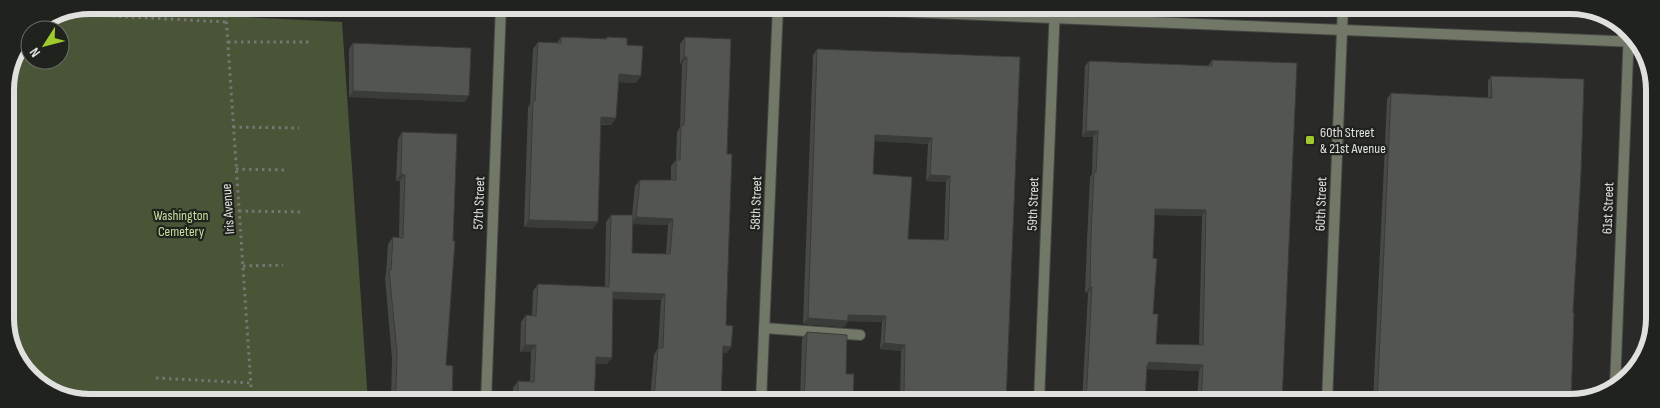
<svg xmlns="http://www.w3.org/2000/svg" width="1660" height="408" viewBox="0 0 1660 408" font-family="'Sofia Sans Condensed',sans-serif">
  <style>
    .green { fill: #4a5436; fill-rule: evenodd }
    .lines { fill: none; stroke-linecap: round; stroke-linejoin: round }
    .service-casing { stroke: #474845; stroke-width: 12 }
    .minor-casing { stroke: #474845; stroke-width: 12 }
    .tertiary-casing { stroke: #474845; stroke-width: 12 }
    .path { stroke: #757673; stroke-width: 3; stroke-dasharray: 2.5 4; stroke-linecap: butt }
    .service { stroke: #727867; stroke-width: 10 }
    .minor { stroke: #727867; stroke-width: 10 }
    .tertiary { stroke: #727867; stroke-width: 10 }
    .wall { fill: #474946; fill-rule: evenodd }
    .shaded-wall { fill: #3a3c39 }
    .building { fill: #535551; stroke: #3a3c39; fill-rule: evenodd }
    .poi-dot { fill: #9fca2d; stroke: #20221e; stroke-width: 2 }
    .labels { text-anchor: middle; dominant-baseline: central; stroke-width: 4.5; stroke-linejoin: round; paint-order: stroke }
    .poi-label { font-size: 14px; fill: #e0e1de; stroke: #20221e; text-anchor: start }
    .street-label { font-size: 14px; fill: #e0e1de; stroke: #20221e }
    .park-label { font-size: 14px; fill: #c7df9d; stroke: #20221e }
    .rim { fill: none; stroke: #e0e1de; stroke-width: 6 }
  </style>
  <rect width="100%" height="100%" fill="#2a2b28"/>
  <path class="green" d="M 74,8 L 342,22 L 368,402 L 73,401 L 30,378 L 7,335 L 5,85 L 30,30 L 58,11 ZM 30,30 L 60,30 L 60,60 L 30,60 Z"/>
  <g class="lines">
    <defs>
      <polyline id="service" points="764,328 860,335"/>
      <g id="minor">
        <polyline points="1615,387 1629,30"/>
        <polyline points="486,402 501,5"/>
        <polyline points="761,402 778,6"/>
        <polyline points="1039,402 1055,6"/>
        <polyline points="1327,403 1343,6"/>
      </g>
      <polyline id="tertiary" points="760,6 1637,42"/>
    </defs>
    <use href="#service" class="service-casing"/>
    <use href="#minor" class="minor-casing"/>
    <use href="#tertiary" class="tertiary-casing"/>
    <g class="path">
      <polyline points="54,13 226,22"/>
      <polyline points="226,15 252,401"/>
      <polyline points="228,42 311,42"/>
      <polyline points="233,127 299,128"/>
      <polyline points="236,169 288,170"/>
      <polyline points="239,211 303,212"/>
      <polyline points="243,266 283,265"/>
      <polyline points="6,273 12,344"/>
      <polyline points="156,378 251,383"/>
    </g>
    <use href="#service" class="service"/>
    <use href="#minor" class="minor"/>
    <use href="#tertiary" class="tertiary"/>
  </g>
  <g class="wall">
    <polygon points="561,37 605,39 607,37 627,45 636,83 619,82 616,118 611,125 601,125 593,229 524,227 528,108 530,104 533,49 538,42 557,43"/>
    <path d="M 685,37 L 727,154 L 726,325 L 731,347 L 727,353 L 723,353 L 721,402 L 647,402 L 648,400 L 650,400 L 654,355 L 658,348 L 661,300 L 613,299 L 607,364 L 596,364 L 594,402 L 513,402 L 513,388 L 518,381 L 530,381 L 531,352 L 520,352 L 521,322 L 526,315 L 532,316 L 533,291 L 538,284 L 605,287 L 606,222 L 611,215 L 632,215 L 635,186 L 640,180 L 671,180 L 671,166 L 676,160 L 677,132 L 680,127 L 682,64 L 680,63 L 680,44 ZM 633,224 L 668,225 L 666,254 L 632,253 Z"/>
    <polygon points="353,43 465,102 349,97 349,49"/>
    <path d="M 817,49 L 1020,57 L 1006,402 L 924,402 L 924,398 L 900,398 L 901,351 L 880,349 L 882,322 L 848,321 L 844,327 L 803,324 L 813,55 ZM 874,141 L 928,144 L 926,181 L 946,182 L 944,240 L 908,239 L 873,174 Z"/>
    <path d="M 1212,60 L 1282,403 L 1197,402 L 1199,371 L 1147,369 L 1145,402 L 1082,402 L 1088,293 L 1085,293 L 1087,241 L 1090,177 L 1092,174 L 1093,137 L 1082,137 L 1085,66 L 1089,61 L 1208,66 ZM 1155,215 L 1202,216 L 1199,345 L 1156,344 L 1153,314 L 1153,258 Z"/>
    <polygon points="1491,76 1573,313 1571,403 1373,403 1387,99 1391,93 1488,98 1488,81"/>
    <polygon points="402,132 446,365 452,402 403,402 403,399 391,399 392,359 385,277 386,274 388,244 393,237 399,238 400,181 396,181 398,139"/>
    <polygon points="807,332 846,374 853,402 800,402 802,338"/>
  </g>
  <g class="shaded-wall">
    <polygon points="684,57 687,57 682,64 680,63"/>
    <polygon points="619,74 641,76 636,83 614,82"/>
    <polygon points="353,91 469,96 465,102 349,97"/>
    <polygon points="601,117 616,118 611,125 596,124"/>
    <polygon points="1086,131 1098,131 1093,137 1082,137"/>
    <polygon points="875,135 932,138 928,144 871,141"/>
    <polygon points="401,174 405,175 400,181 396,181"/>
    <polygon points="930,175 950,176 946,182 926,181"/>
    <polygon points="1155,209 1206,210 1202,216 1151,215"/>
    <polygon points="636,217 673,219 668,225 632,224"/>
    <polygon points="529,220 598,222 593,229 524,227"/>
    <polygon points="1090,287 1092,287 1088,293 1085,293"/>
    <polygon points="613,292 665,294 661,300 608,299"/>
    <polygon points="848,315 886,316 882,322 844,321"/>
    <polygon points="808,318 848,321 844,327 803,324"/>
    <polygon points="884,343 905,345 901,351 880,349"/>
    <polygon points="525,345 536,345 531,352 520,352"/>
    <polygon points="723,346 731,347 727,353 719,353"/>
    <polygon points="596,357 612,358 607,364 592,364"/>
    <polygon points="1149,362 1203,365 1199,371 1146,369 1144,371"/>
    <polygon points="396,392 408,393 403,399 391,399"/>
    <polygon points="904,392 929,393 924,398 900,398"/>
  </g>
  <g class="building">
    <polygon points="561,37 607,39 607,37 627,38 627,45 643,46 641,76 619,74 616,118 601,117 598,222 529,220 533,101 535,101 538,42 561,43"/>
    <polygon points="685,37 731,39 727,154 732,154 726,325 733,326 731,347 723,346 721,402 648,402 648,400 654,400 658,348 663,348 665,294 613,292 612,358 596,357 594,402 518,402 518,381 534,382 536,345 525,345 526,315 536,316 538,284 609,287 611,215 633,215 632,253 670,254 673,219 636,217 640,180 676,180 676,160 680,160 681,125 684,125 687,57 684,57"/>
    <polygon points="353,43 471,48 469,96 353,91"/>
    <path d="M 817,49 L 1020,57 L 1006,402 L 928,402 L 929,393 L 904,392 L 905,345 L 884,343 L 886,316 L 848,315 L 848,321 L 808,318 ZM 875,135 L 932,138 L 930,175 L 950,176 L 948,240 L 908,239 L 912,177 L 873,174 Z"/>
    <path d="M 1212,60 L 1297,63 L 1282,403 L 1201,402 L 1203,365 L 1149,362 L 1148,365 L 1147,365 L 1145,402 L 1086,402 L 1092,287 L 1090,287 L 1091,235 L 1094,172 L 1096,172 L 1098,131 L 1086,131 L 1089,61 L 1212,66 ZM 1155,209 L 1206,210 L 1203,345 L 1156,344 L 1158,314 L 1153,314 L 1157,259 L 1153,258 Z"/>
    <polygon points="1491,76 1584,79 1581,174 1573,313 1574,313 1571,403 1377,403 1391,93 1492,98"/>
    <polygon points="402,132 457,134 453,241 455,241 446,365 453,366 452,402 407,402 408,393 396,392 397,353 389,270 391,270 393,237 403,238 405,175 401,174"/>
    <polygon points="807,332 847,335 846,374 854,374 853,402 804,402"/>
  </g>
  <rect class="poi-dot" x="1305" y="135" width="10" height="10" rx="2.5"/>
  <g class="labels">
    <g class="poi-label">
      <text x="1320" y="132">60th Street<tspan x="1320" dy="16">&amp; 21st Avenue</tspan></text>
    </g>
    <g class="street-label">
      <text transform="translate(479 203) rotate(-88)">57th Street</text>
      <text transform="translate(756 203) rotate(-88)">58th Street</text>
      <text transform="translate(1033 204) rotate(-88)">59th Street</text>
      <text transform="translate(1321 204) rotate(-88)">60th Street</text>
      <text transform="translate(1608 208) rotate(-88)">61st Street</text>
      <text transform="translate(228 209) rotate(-94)">Iris Avenue</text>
    </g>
    <g class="park-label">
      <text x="181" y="215">Washington<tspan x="181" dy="16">Cemetery</tspan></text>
    </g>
  </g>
  <path d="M0 0H1660V408H0ZM90 14H1570A76 76 0 0 1 1646 90V318A76 76 0 0 1 1570 394H90A76 76 0 0 1 14 318V90A76 76 0 0 1 90 14Z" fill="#20221e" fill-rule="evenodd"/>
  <path class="rim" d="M90 14H1570A76 76 0 0 1 1646 90V318A76 76 0 0 1 1570 394H90A76 76 0 0 1 14 318V90A76 76 0 0 1 90 14Z"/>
  <g transform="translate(45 45) rotate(234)"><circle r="24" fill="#20221e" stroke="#6d6e6b"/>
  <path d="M0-4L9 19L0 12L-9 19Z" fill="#9fca2d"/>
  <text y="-8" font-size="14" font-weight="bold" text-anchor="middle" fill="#e0e1de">N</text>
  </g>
</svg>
